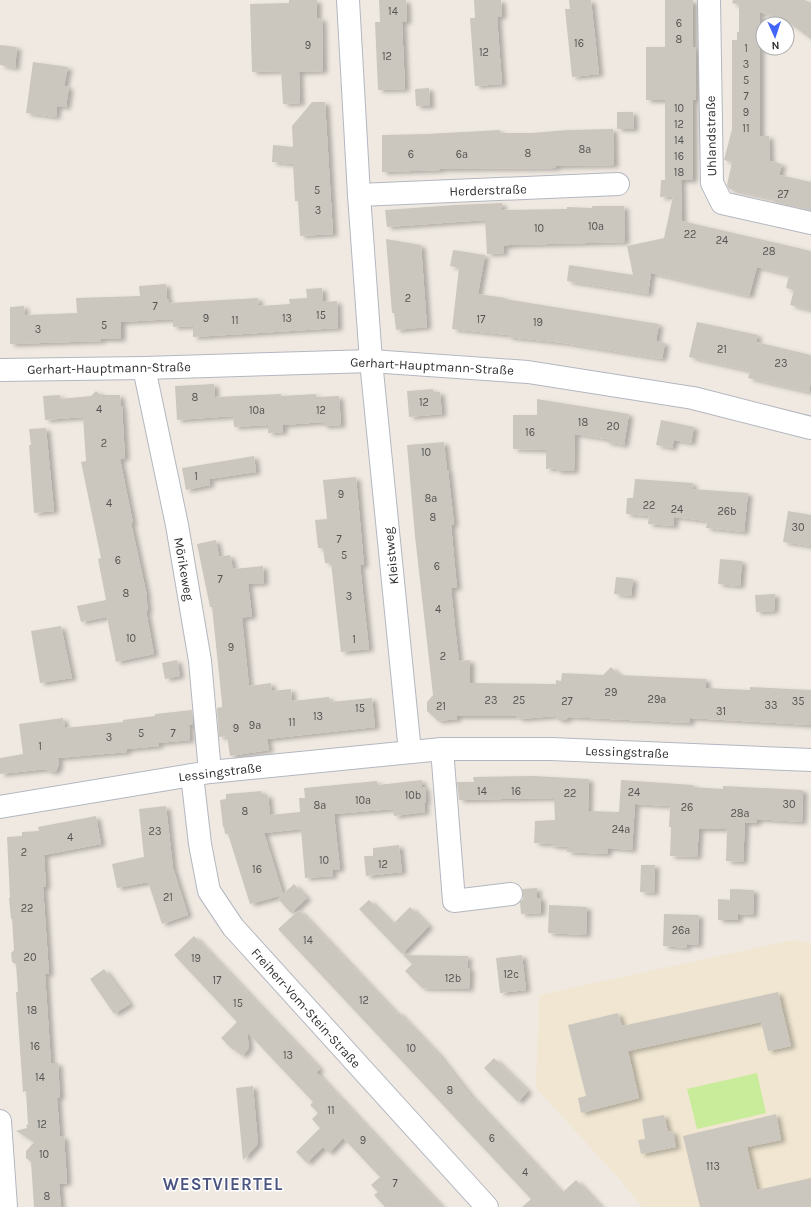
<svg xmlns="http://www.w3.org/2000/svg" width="811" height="1207" viewBox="0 0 811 1207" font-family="Karla,sans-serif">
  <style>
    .education { fill: #f0e6d1 }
    .pitch { fill: #c9ec9a }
    .building { fill: #cbc7bf; filter: url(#shadow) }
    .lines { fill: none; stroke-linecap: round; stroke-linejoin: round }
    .street-casing { stroke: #b4b7c1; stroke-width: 24 }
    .street { stroke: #fff; stroke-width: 22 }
    .labels { text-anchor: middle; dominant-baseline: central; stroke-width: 3; stroke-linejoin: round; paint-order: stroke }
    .number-label { font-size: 11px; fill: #555452 }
    .street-label { font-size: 13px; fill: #2e2e2e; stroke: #fff }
    .district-label { font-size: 17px; font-weight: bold; letter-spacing: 1px; fill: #4d5680; stroke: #fff }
  </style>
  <defs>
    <filter id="shadow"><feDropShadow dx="4.5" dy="2.5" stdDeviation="2" flood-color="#0004"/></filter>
  </defs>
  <rect width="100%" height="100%" fill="#efe9e1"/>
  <polygon class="education" points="793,940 811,943 811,1207 642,1207 622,1182 536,1088 539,995"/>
  <polygon class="pitch" points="757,1073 766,1113 697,1129 687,1089"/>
  <g class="building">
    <polygon points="289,0 317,0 317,19 322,18 323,71 299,72 300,103 283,104 281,71 252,72 250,4 289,3"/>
    <polygon points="379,0 406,0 407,21 402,22 405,89 378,90 375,22 380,22"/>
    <polygon points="474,0 501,0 502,16 497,17 502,84 475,86 470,18 475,18"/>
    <polygon points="569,0 591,0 599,74 572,77 565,9 570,9"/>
    <polygon points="665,0 693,0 693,47 696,47 696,100 693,100 693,180 681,180 682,221 811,251 811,310 790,305 794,290 786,288 789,275 757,267 749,296 651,273 648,294 567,281 569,265 633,275 627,246 664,238 673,196 660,197 661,180 665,180 665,100 646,100 646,47 665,47"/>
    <polygon points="733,0 805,0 811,3 811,39 792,25 780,19 760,12 760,136 769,136 770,161 782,164 779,175 811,182 811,210 773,202 774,199 729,189 727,185 732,162 724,160 732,129 732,40 737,40 737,32 739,32 739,5 732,3"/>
    <polygon points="0,45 17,47 15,68 0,65"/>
    <polygon points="33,62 68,67 64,86 69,87 66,107 57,106 56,117 26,113"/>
    <polygon points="429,88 430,106 416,106 415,89"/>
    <polygon points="312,102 325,102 333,234 300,236 298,201 295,201 293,164 272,162 273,145 293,147 292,126"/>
    <polygon points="617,112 633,112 634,129 617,129"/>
    <polygon points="613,129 614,165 556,166 556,168 440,169 440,170 382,172 382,135 426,134 500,130 500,133 531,133 568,130"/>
    <polygon points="502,203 502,210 567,209 567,207 592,208 592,206 624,206 625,242 509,245 509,246 503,246 504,253 487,254 485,220 387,227 385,210 456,205"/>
    <polygon points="386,239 421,245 427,327 396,330 394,313 392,313"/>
    <polygon points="453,250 485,255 478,294 506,298 505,299 659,324 656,341 665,343 662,359 564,343 508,337 508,335 452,329 459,268 450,266"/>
    <polygon points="166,284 167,299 169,299 169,303 258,298 259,306 290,304 289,299 307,298 306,289 322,288 323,302 337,301 338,328 193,337 193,326 173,327 173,319 121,322 121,339 101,339 101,341 10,344 10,307 24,306 25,315 77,313 76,298 140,296 139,286"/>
    <polygon points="697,322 758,335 756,342 811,355 811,381 809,392 748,378 750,371 689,357"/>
    <polygon points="214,384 215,397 281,394 281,396 316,394 316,397 339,396 341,425 323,426 323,422 283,425 283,432 268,433 268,425 234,427 233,416 177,420 175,386"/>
    <polygon points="433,389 433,392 440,392 442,414 409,417 407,391"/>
    <polygon points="96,391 101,395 120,395 121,406 122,406 125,458 120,459 133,523 131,523 147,596 146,596 148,610 146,611 154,654 116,662 107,617 81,622 77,606 106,600 98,559 101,558 81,462 86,461 83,417 45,420 43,396 60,395 60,399 91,396"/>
    <polygon points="537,399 629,414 624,445 606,442 606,439 575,434 574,471 556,471 556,468 546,469 546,450 513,449 513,415 537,415"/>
    <polygon points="661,420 694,427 691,443 674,440 672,448 656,445"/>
    <polygon points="46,428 54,511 34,513 29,445 31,445 29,429"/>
    <polygon points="444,442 447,470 448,470 454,524 451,525 457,588 451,588 455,627 459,661 470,660 470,683 556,684 556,680 561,681 562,673 603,675 611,667 619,675 706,679 706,688 750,690 750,687 811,690 810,725 690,718 690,723 569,717 565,720 558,720 555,716 520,719 516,716 457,716 457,719 438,721 427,711 427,702 433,695 415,536 407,445"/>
    <polygon points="254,456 256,472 209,479 210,485 186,490 182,468"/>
    <polygon points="356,477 364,565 360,565 369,649 341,652 331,563 325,563 323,548 318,548 315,520 327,519 323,480"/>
    <polygon points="635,479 693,483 692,489 748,493 744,532 706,528 707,521 674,517 674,526 648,524 649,516 626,514 627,498 633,498"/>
    <polygon points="788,511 811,515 811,546 783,542"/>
    <polygon points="216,540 219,557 230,555 233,569 263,566 264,583 248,584 252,616 242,618 249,686 271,683 272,691 291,689 292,701 329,697 330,702 372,698 375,727 267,739 269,750 230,756 227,736 219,737 217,708 222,707 222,703 212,607 210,607 197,544"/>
    <polygon points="720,559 742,561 740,586 718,584"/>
    <polygon points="616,577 633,579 631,596 614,594"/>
    <polygon points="775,594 774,611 756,612 755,595"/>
    <polygon points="61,626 72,678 40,683 31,631"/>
    <polygon points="177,660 180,676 165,679 162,663"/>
    <polygon points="192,710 193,725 189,725 190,740 158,743 159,746 127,749 127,752 58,758 59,765 56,771 50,772 46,769 0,774 0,758 23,754 19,724 63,718 65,728 123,722 123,720 155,716 155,714"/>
    <polygon points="534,776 589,779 588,811 619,812 621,780 693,785 693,787 723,789 723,786 803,790 802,822 757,819 757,823 745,823 743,862 726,861 727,829 699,829 697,857 670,856 671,827 669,827 670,806 635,804 632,850 608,848 607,854 567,852 567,847 551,846 551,844 534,843 535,821 555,820 554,798 459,800 457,782 474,782 473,777"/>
    <polygon points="422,780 422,787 425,787 426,802 424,803 425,812 394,816 393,809 334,814 340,869 332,870 333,876 305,878 301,829 264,833 283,894 294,884 307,898 291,913 278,899 283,895 250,904 228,834 225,834 224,827 223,827 220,800 226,799 226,794 261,791 262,795 268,795 270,815 300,812 299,798 305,798 304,788 377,781 378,785"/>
    <polygon points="166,806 173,868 188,915 162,924 148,882 117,888 112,864 144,857 139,809"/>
    <polygon points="96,816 101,844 44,855 46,887 43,887 49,974 45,974 51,1063 58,1063 60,1097 57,1098 60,1137 64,1136 67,1183 59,1184 61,1207 34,1207 31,1162 26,1158 26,1151 34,1142 16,1131 27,1128 26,1125 28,1125 26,1091 23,1092 16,992 18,992 16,964 12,962 11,953 14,950 12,919 11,919 9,898 10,898 7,837 22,836 22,832 39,831 38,827"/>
    <polygon points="399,845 402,872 366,876 364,856 373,856 373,848"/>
    <polygon points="641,865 655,865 654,893 640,892"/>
    <polygon points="537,888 537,898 541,898 541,913 521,914 520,902 523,899 523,893 522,889"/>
    <polygon points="730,889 754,890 753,915 738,914 738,920 718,920 718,899 730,900"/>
    <polygon points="369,900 393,924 410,907 429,926 402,954 359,909"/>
    <polygon points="549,905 587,907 586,935 548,933"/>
    <polygon points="299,910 396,1013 398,1012 438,1054 470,1095 562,1193 576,1180 601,1207 522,1207 531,1199 278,929"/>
    <polygon points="664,914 699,915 698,945 687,944 687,948 663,946"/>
    <polygon points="194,936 320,1069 316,1072 442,1207 385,1207 374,1195 378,1192 371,1185 380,1177 343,1138 329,1153 323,1147 307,1163 296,1152 320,1128 312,1119 318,1113 310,1105 313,1102 247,1032 249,1048 242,1056 234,1049 233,1050 221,1038 237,1022 174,955"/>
    <polygon points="403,955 468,956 467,968 470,968 469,989 422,988 405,971 412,964"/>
    <polygon points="522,955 526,990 500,993 496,958"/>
    <polygon points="104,969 130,1004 114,1014 90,979"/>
    <polygon points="778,992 791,1046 768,1051 761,1022 628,1051 639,1098 581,1113 578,1098 586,1096 568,1025 618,1013 622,1026"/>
    <polygon points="494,1058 528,1091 518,1102 484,1068"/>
    <polygon points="253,1086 258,1144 243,1160 236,1088"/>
    <polygon points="776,1114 781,1140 747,1147 757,1190 811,1178 811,1207 700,1207 683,1136"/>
    <polygon points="664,1115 668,1132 673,1131 676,1147 641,1154 638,1140 645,1139 642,1119"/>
  </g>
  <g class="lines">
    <defs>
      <g id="street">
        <polyline points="348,0 359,195 371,361 410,752"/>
        <polyline points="709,0 712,183 722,203 811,223"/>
        <polyline points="359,195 618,184"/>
        <polyline points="144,368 177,525 200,661 210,772"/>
        <polyline points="0,370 144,368 371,361 528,372 693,398 811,428"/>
        <polyline points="442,749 454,901 511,894"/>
        <polyline points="192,775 200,844 209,891 233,927 487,1207"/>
        <polyline points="0,807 210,772 442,749 551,749 811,760"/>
        <polyline points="0,1121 6,1207"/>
      </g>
    </defs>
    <use href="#street" class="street-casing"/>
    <use href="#street" class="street"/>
  </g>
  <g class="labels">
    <g class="number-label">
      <text x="393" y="11">14</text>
      <text x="679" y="23">6</text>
      <text x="679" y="39">8</text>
      <text x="579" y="43">16</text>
      <text x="308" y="45">9</text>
      <text x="746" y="48">1</text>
      <text x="484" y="52">12</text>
      <text x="387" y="56">12</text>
      <text x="746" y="64">3</text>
      <text x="746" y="80">5</text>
      <text x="746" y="96">7</text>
      <text x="679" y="108">10</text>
      <text x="746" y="112">9</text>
      <text x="679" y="124">12</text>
      <text x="746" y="128">11</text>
      <text x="679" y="140">14</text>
      <text x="585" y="149">8a</text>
      <text x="528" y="153">8</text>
      <text x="411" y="154">6</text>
      <text x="462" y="154">6a</text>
      <text x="679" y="156">16</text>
      <text x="679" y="172">18</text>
      <text x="317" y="190">5</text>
      <text x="783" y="194">27</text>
      <text x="318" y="210">3</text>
      <text x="596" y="226">10a</text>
      <text x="539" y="228">10</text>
      <text x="690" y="234">22</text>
      <text x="722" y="240">24</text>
      <text x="769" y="251">28</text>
      <text x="408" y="298">2</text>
      <text x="155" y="306">7</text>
      <text x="321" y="315">15</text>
      <text x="206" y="318">9</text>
      <text x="287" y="318">13</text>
      <text x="481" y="319">17</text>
      <text x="235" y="320">11</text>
      <text x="538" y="322">19</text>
      <text x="104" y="325">5</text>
      <text x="38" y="329">3</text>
      <text x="722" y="349">21</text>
      <text x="781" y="363">23</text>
      <text x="195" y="397">8</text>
      <text x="424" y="402">12</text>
      <text x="99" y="409">4</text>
      <text x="257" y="410">10a</text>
      <text x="321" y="410">12</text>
      <text x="583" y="422">18</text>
      <text x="613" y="426">20</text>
      <text x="530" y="432">16</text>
      <text x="104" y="443">2</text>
      <text x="426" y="452">10</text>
      <text x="196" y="476">1</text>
      <text x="341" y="494">9</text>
      <text x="431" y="498">8a</text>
      <text x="109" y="503">4</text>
      <text x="649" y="505">22</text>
      <text x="677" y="509">24</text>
      <text x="727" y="511">26b</text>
      <text x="433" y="517">8</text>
      <text x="798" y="527">30</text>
      <text x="339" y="539">7</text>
      <text x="344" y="555">5</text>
      <text x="118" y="560">6</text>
      <text x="437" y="566">6</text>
      <text x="220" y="579">7</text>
      <text x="126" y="593">8</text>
      <text x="349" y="596">3</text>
      <text x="438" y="609">4</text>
      <text x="131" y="638">10</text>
      <text x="354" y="639">1</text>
      <text x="231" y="647">9</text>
      <text x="443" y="656">2</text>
      <text x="611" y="692">29</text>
      <text x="657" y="699">29a</text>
      <text x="491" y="700">23</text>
      <text x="519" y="700">25</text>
      <text x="567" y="701">27</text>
      <text x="798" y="701">35</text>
      <text x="771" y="705">33</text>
      <text x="441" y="706">21</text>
      <text x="360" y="708">15</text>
      <text x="721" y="711">31</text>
      <text x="318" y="716">13</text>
      <text x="292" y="722">11</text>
      <text x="255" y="725">9a</text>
      <text x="236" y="728">9</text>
      <text x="141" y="733">5</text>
      <text x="173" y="733">7</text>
      <text x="109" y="737">3</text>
      <text x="40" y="746">1</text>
      <text x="482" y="791">14</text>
      <text x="516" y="791">16</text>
      <text x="634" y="792">24</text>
      <text x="570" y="793">22</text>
      <text x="413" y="795">10b</text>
      <text x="363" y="800">10a</text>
      <text x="789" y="804">30</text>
      <text x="320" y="805">8a</text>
      <text x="687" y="807">26</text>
      <text x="245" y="811">8</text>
      <text x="740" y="813">28a</text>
      <text x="621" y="829">24a</text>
      <text x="155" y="831">23</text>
      <text x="70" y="837">4</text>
      <text x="24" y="852">2</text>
      <text x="324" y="860">10</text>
      <text x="383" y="864">12</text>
      <text x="257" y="869">16</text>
      <text x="168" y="897">21</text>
      <text x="27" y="908">22</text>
      <text x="681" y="930">26a</text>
      <text x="308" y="940">14</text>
      <text x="30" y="957">20</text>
      <text x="196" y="958">19</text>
      <text x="511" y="974">12c</text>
      <text x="453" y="978">12b</text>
      <text x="217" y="980">17</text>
      <text x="364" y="1000">12</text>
      <text x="238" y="1003">15</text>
      <text x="32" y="1010">18</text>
      <text x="35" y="1046">16</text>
      <text x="411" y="1048">10</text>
      <text x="288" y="1055">13</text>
      <text x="40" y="1077">14</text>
      <text x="450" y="1090">8</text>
      <text x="331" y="1110">11</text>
      <text x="42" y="1124">12</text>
      <text x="492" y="1138">6</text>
      <text x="363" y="1140">9</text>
      <text x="44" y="1154">10</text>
      <text x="713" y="1166">113</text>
      <text x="525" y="1172">4</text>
      <text x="395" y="1183">7</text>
      <text x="47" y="1196">8</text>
    </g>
    <g class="street-label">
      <text transform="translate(711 136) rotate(-91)">Uhlandstraße</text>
      <text transform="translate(488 190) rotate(-2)">Herderstraße</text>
      <text transform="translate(432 366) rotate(3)">Gerhart-Hauptmann-Straße</text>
      <text transform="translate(109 368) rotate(-1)">Gerhart-Hauptmann-Straße</text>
      <text transform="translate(391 556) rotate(-96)">Kleistweg</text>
      <text transform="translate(184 569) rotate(80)">Mörikeweg</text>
      <text transform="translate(627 752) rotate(2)">Lessingstraße</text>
      <text transform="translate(220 772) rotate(-7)">Lessingstraße</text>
      <text transform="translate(306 1008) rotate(48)">Freiherr-Vom-Stein-Straße</text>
    </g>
    <g class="district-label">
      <text x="223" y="1184">WESTVIERTEL</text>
    </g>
  </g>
  <g transform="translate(775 36) rotate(177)"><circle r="19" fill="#ffffff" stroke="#ababab"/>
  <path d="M0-3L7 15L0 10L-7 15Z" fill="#4264fb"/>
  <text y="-6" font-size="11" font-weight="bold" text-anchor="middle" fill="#2e2e2e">N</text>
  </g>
</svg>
